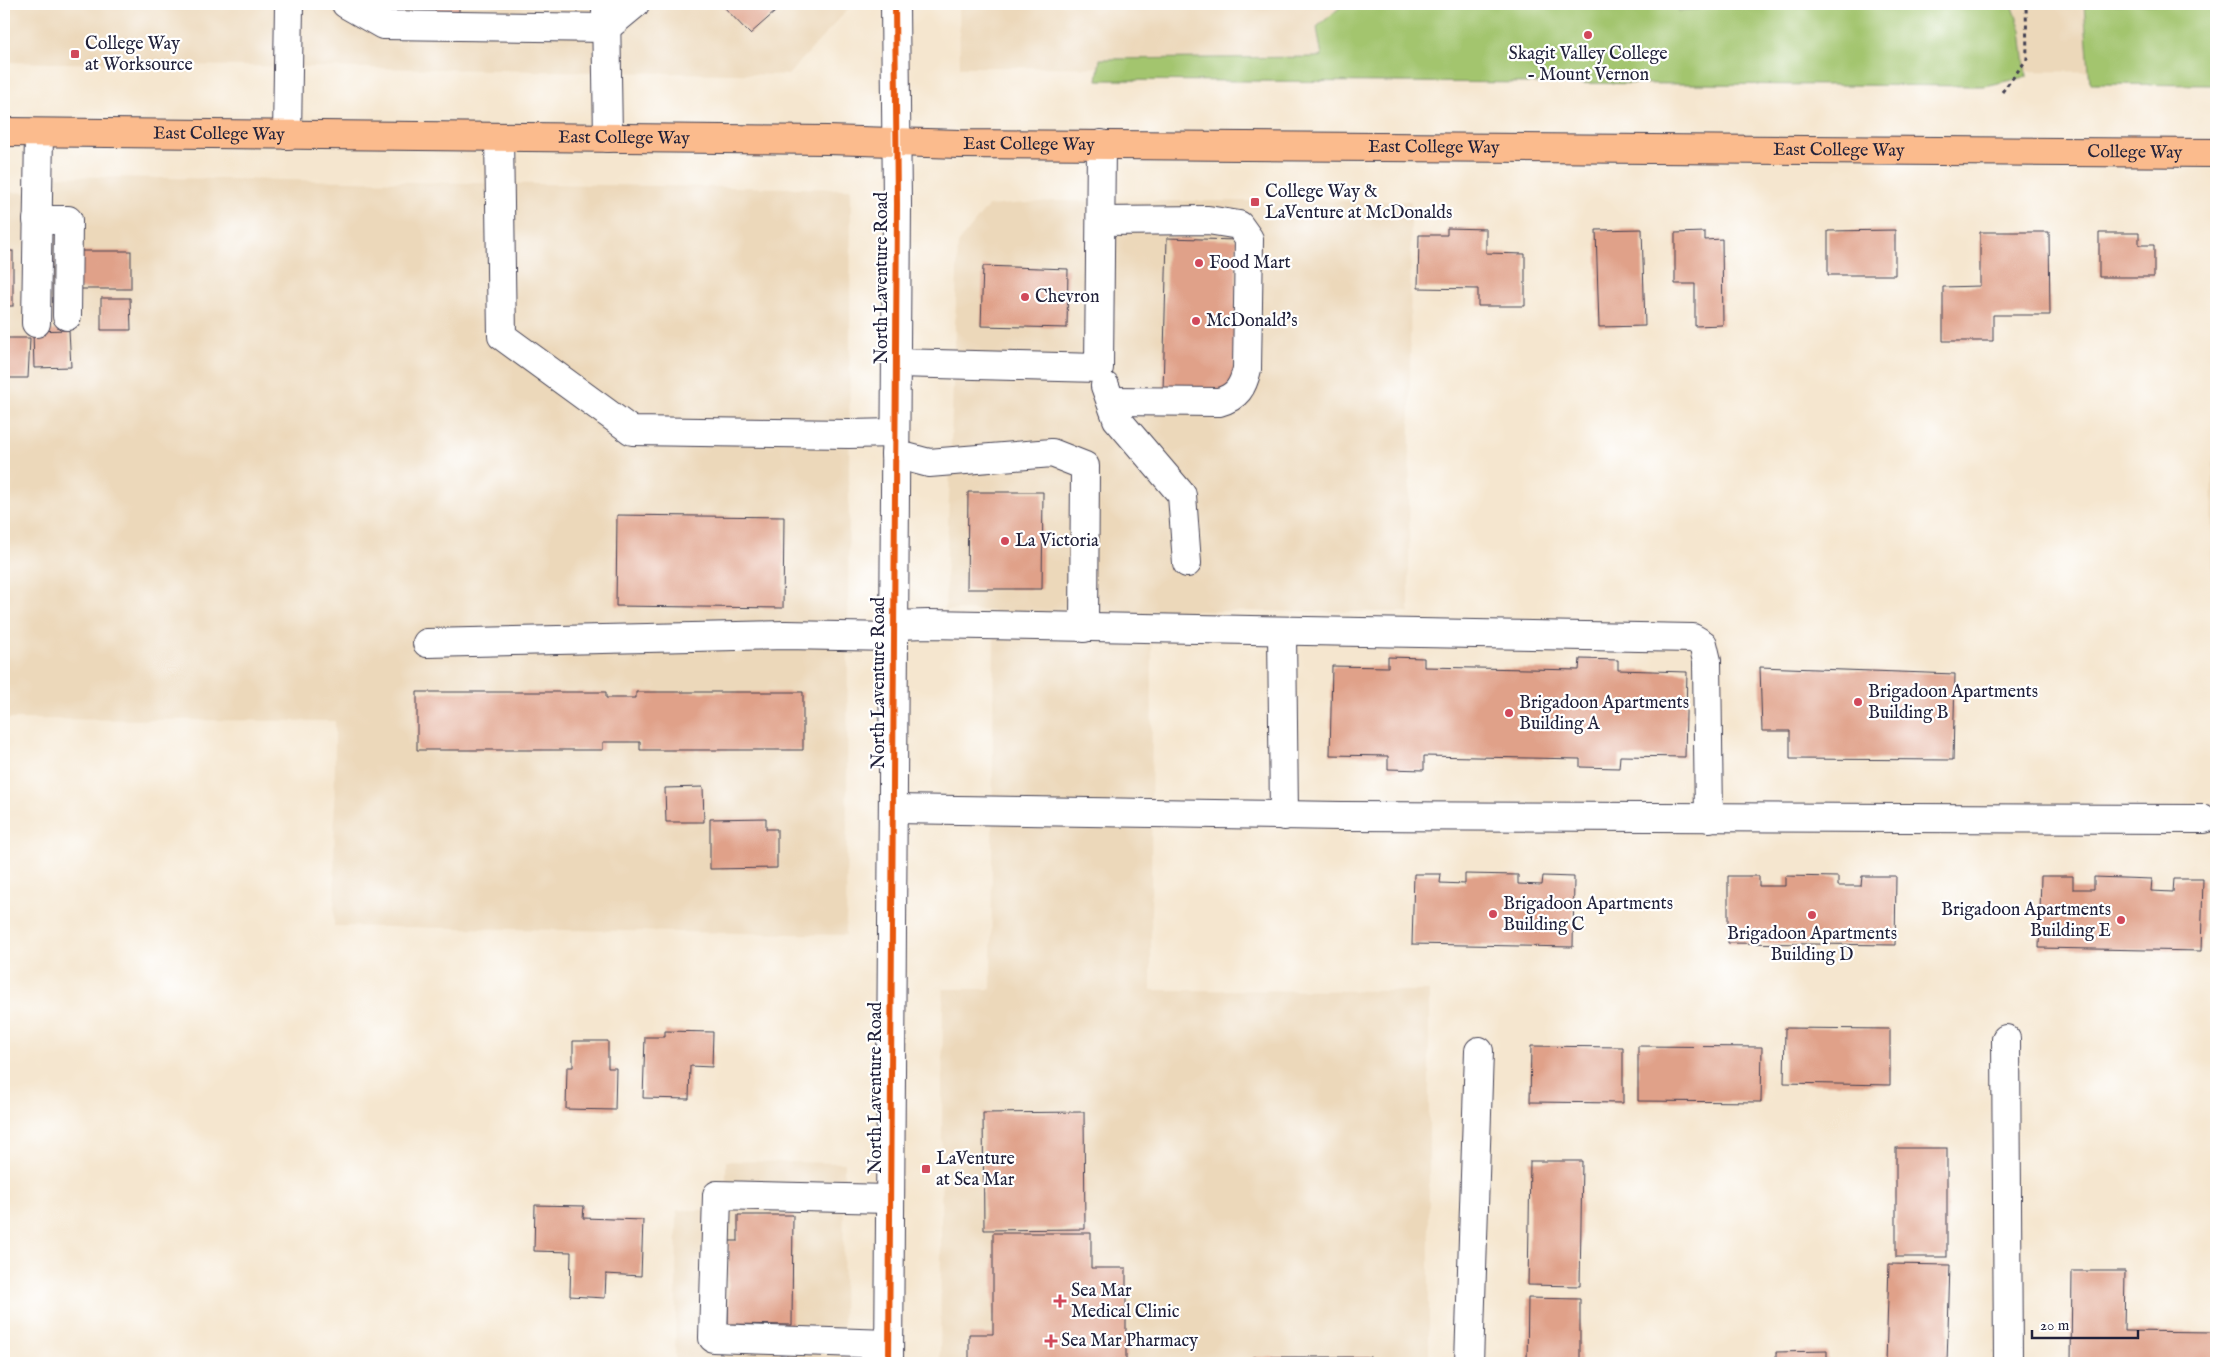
<svg xmlns="http://www.w3.org/2000/svg" width="2220" height="1367" viewBox="0 0 2220 1367" font-family="'IM FELL English',serif">
  <style>
    .built { fill: #ecd8ba }
    .green { fill: #a3c56e; stroke: #627454 }
    .building { fill: #e0a189 }
    .lines { fill: none; stroke-linecap: round; stroke-linejoin: round }
    .minor-casing { stroke: #423f51; stroke-width: 30 }
    .major-casing { stroke: #423f51; stroke-width: 30 }
    .path { stroke: #423f51; stroke-width: 3; stroke-dasharray: 4 4; stroke-linecap: butt }
    .minor { stroke: #fff; stroke-width: 28 }
    .major { stroke: #fbbb8d; stroke-width: 28 }
    .cycleway-casing { stroke: #fff; stroke-width: 9 }
    .cycleway { stroke: #e8590c; stroke-width: 6 }
    .poi-dot { fill: #d1495b; stroke: #fff; stroke-width: 2 }
    .labels { text-anchor: middle; dominant-baseline: central; stroke-width: 4.5; stroke-linejoin: round; paint-order: stroke }
    .poi-label { font-size: 18px; fill: #22223b; stroke: #fff; text-anchor: start }
    .street-label { font-size: 18px; fill: #22223b; stroke: #fff }
  </style>
  <rect width="100%" height="100%" fill="#fff"/>
  <filter id="ink" filterUnits="userSpaceOnUse"><feTurbulence type="fractalNoise" baseFrequency=".02" numOctaves="2"/><feDisplacementMap in="SourceGraphic" scale="10" xChannelSelector="R" yChannelSelector="G"/><feConvolveMatrix kernelMatrix="1 2 1 2 8 2 1 2 1" color-interpolation-filters="sRGB"/></filter>
  <filter id="wash" filterUnits="userSpaceOnUse"><feTurbulence type="fractalNoise" baseFrequency=".0096" numOctaves="4" result="noise"/><feDisplacementMap in="SourceGraphic" scale="20" xChannelSelector="R" yChannelSelector="G"/><feGaussianBlur stdDeviation="1.12" result="paint"/><feColorMatrix in="noise" values="0 0 0 0 0 0 0 0 0 0 0 0 0 0 0 0 0 1.4 0 .05"/><feComposite in="paint" operator="in"/></filter>
  <g filter="url(#wash)">
    <rect width="100%" height="100%" fill="#f5e6cf"/>
    <g class="built">
      <polygon points="4,4 851,4 851,6 788,75 4,62"/>
      <polygon points="959,4 2216,4 2216,72 960,67"/>
      <polygon points="45,176 851,189 846,935 334,926 335,721 4,719 4,192 45,193"/>
      <polygon points="1053,201 1411,201 1409,612 1152,611 1151,990 1429,991 1429,1363 940,1363 943,989 991,989 994,611 945,610 958,243 988,206"/>
      <polygon points="2214,212 2216,212 2216,616 2212,616"/>
      <polygon points="726,1161 844,1163 843,1363 675,1363 677,1210 726,1210"/>
    </g>
    <g class="green">
      <polygon points="1344,4 1683,4 1678,11 1745,4 2012,4 2021,30 2026,77 1985,86 1097,80 1100,59 1322,57 1317,27"/>
      <polygon points="2084,4 2216,4 2216,85 2090,84"/>
    </g>
    <g id="blocks">
      <g class="building">
        <rect x="435" y="4" width="24" height="8"/>
        <polygon points="721,4 784,4 750,34"/>
        <polygon points="1447,228 1486,229 1486,253 1525,254 1525,306 1478,306 1478,289 1418,288 1419,235 1447,235"/>
        <polygon points="1642,229 1645,326 1599,327 1596,230"/>
        <polygon points="1895,230 1895,275 1828,275 1828,231"/>
        <polygon points="1705,232 1705,240 1722,239 1723,325 1695,326 1695,284 1675,284 1675,233"/>
        <polygon points="1980,232 2049,232 2050,315 1993,315 1993,341 1943,341 1943,287 1980,286"/>
        <polygon points="2099,233 2139,233 2139,245 2154,245 2154,277 2099,277"/>
        <polygon points="1167,238 1237,240 1234,385 1226,392 1163,391"/>
        <rect x="4" y="251" width="9" height="55"/>
        <rect x="77" y="251" width="54" height="38"/>
        <polygon points="983,266 1068,269 1067,328 981,326"/>
        <polygon points="101,298 130,298 131,330 101,330"/>
        <polygon points="69,330 71,367 34,368 33,331"/>
        <polygon points="4,338 30,338 28,378 4,378"/>
        <polygon points="968,492 1043,492 1042,589 967,589"/>
        <polygon points="617,515 784,517 783,608 616,606"/>
        <polygon points="1388,657 1424,658 1424,667 1579,670 1580,659 1618,660 1618,670 1687,672 1685,757 1620,756 1619,768 1580,767 1580,759 1424,756 1424,770 1388,769 1388,756 1330,755 1332,666 1388,667"/>
        <polygon points="1760,667 1955,674 1953,760 1790,759 1790,731 1762,731"/>
        <polygon points="417,692 606,692 606,698 636,698 636,692 803,692 803,750 640,750 640,742 603,742 603,750 417,750"/>
        <polygon points="703,787 704,822 666,822 665,788"/>
        <polygon points="766,818 766,829 777,829 777,868 710,869 710,819"/>
        <polygon points="1414,874 1441,874 1440,883 1465,884 1465,874 1518,875 1518,884 1542,885 1543,876 1574,877 1573,947 1412,944"/>
        <polygon points="1728,876 1759,876 1759,886 1785,886 1785,876 1838,877 1838,886 1861,886 1862,876 1896,876 1895,945 1728,943"/>
        <polygon points="2041,876 2073,876 2073,889 2094,889 2094,877 2152,879 2151,891 2173,892 2174,879 2203,879 2201,951 2039,948"/>
        <polygon points="1785,1028 1890,1029 1890,1085 1784,1083"/>
        <polygon points="665,1031 713,1032 712,1067 690,1066 689,1099 643,1098 645,1037 665,1037"/>
        <polygon points="573,1041 608,1041 608,1068 616,1068 615,1110 566,1109 567,1067 573,1067"/>
        <polygon points="1531,1046 1623,1047 1623,1103 1530,1102"/>
        <polygon points="1638,1046 1762,1047 1761,1102 1638,1101"/>
        <polygon points="1084,1112 1085,1229 984,1230 983,1113"/>
        <rect x="1896" y="1148" width="51" height="109"/>
        <polygon points="1530,1161 1582,1161 1580,1286 1528,1285"/>
        <polygon points="535,1205 584,1206 583,1218 643,1220 641,1276 606,1274 605,1298 570,1296 571,1252 534,1251"/>
        <polygon points="738,1215 793,1215 792,1325 728,1324 729,1241 738,1241"/>
        <polygon points="993,1233 1091,1233 1091,1268 1126,1268 1126,1363 969,1363 969,1334 993,1334"/>
        <polygon points="1889,1264 1950,1265 1947,1363 1886,1363"/>
        <polygon points="2072,1271 2125,1271 2124,1331 2216,1332 2216,1363 2071,1363"/>
        <polygon points="1528,1298 1580,1299 1580,1363 1527,1363"/>
        <polygon points="1827,1351 1827,1363 1776,1363 1776,1352"/>
        <rect x="1253" y="1357" width="117" height="6"/>
      </g>
    </g>
  </g>
  <g filter="url(#ink)">
    <use href="#blocks" fill-opacity="0" stroke="#423f51" stroke-width="1"/>
    <g class="lines">
      <defs>
        <g id="minor">
          <polyline points="346,4 383,25 606,28 635,4"/>
          <polyline points="606,10 608,138"/>
          <polyline points="287,135 289,4"/>
          <polyline points="499,137 502,336 632,431 849,434 895,433"/>
          <polyline points="37,220 68,220 67,316"/>
          <path d="M 1101,221 L 1208,220 L 1239,225 L 1249,239 L 1247,369 C 1243,387 1237,397 1219,402 L 1111,401"/>
          <polyline points="36,323 39,133"/>
          <polyline points="896,363 1099,368 1101,144"/>
          <polyline points="1105,386 1117,419 1182,495 1187,563"/>
          <polyline points="895,454 929,463 1052,453 1085,466 1084,628"/>
          <polyline points="894,625 928,624 1693,638 1703,644 1707,661 1709,818"/>
          <polyline points="1282,631 1284,816"/>
          <polyline points="427,643 785,635 894,637"/>
          <polyline points="893,809 1341,816 2204,819"/>
          <polyline points="2006,1039 2008,1363"/>
          <polyline points="889,1344 713,1338 717,1195 890,1199"/>
          <polyline points="889,1363 897,204 895,4"/>
          <polyline points="1469,1363 1479,1051"/>
        </g>
        <g id="major">
          <path id="s1" d="M 4,132 L 827,140 L 960,144 L 2216,153"/>
        </g>
      </defs>
      <use href="#minor" class="minor-casing"/>
      <use href="#major" class="major-casing"/>
      <polyline class="path" points="2002,92 2027,59 2026,4"/>
      <use href="#minor" class="minor"/>
      <use href="#major" class="major"/>
      <defs>
        <polyline id="cycleway" points="889,1363 897,204 895,4"/>
      </defs>
      <use href="#cycleway" class="cycleway-casing"/>
      <use href="#cycleway" class="cycleway"/>
    </g>
  </g>
  <g class="poi-dot">
    <circle cx="1588" cy="35" r="5"/>
    <rect x="70" y="49" width="10" height="10" rx="2.5"/>
    <rect x="1250" y="197" width="10" height="10" rx="2.5"/>
    <circle cx="1199" cy="263" r="5"/>
    <circle cx="1025" cy="297" r="5"/>
    <circle cx="1196" cy="321" r="5"/>
    <circle cx="1005" cy="541" r="5"/>
    <circle cx="1858" cy="702" r="5"/>
    <circle cx="1509" cy="713" r="5"/>
    <circle cx="1493" cy="914" r="5"/>
    <circle cx="1812" cy="915" r="5"/>
    <circle cx="2121" cy="920" r="5"/>
    <rect x="921" y="1164" width="10" height="10" rx="2.5"/>
    <path d="M1057.5 1293.5h5v5h5v5h-5v5h-5v-5h-5v-5h5z"/>
    <path d="M1048.5 1333.5h5v5h5v5h-5v5h-5v-5h-5v-5h5z"/>
  </g>
  <g class="labels">
    <g class="poi-label">
      <text x="85" y="44">College Way<tspan x="85" dy="21">at Worksource</tspan></text>
      <text x="1588" y="54" text-anchor="middle">Skagit Valley College<tspan x="1588" dy="21">- Mount Vernon</tspan></text>
      <text x="1265" y="192">College Way &amp;<tspan x="1265" dy="21">LaVenture at McDonalds</tspan></text>
      <text x="1209" y="263">Food Mart</text>
      <text x="1035" y="297">Chevron</text>
      <text x="1206" y="321">McDonald's</text>
      <text x="1015" y="541">La Victoria</text>
      <text x="1868" y="692">Brigadoon Apartments<tspan x="1868" dy="21">Building B</tspan></text>
      <text x="1519" y="703">Brigadoon Apartments<tspan x="1519" dy="21">Building A</tspan></text>
      <text x="1503" y="904">Brigadoon Apartments<tspan x="1503" dy="21">Building C</tspan></text>
      <text x="2111" y="910" text-anchor="end">Brigadoon Apartments<tspan x="2111" dy="21">Building E</tspan></text>
      <text x="1812" y="934" text-anchor="middle">Brigadoon Apartments<tspan x="1812" dy="21">Building D</tspan></text>
      <text x="936" y="1159">LaVenture<tspan x="936" dy="21">at Sea Mar</tspan></text>
      <text x="1071" y="1291">Sea Mar<tspan x="1071" dy="21">Medical Clinic</tspan></text>
      <text x="1061" y="1341">Sea Mar Pharmacy</text>
    </g>
    <g class="street-label">
      <text stroke="none"><textPath href="#s1" startOffset="215">East College Way</textPath></text>
      <text stroke="none"><textPath href="#s1" startOffset="620">East College Way</textPath></text>
      <text stroke="none"><textPath href="#s1" startOffset="1025">East College Way</textPath></text>
      <text stroke="none"><textPath href="#s1" startOffset="1430">East College Way</textPath></text>
      <text stroke="none"><textPath href="#s1" startOffset="1835">East College Way</textPath></text>
      <text stroke="none"><textPath href="#s1" startOffset="2131">College Way</textPath></text>
      <text transform="translate(882 278) rotate(-90)">North Laventure Road</text>
      <text transform="translate(879 683) rotate(-90)">North Laventure Road</text>
      <text transform="translate(876 1088) rotate(-90)">North Laventure Road</text>
    </g>
  </g>
  <rect width="2220" height="1367" fill="none" stroke="#fff" stroke-width="20"/>
  <path d="M2032 1330v8h106v-8" fill="none" stroke="#22223b" stroke-width="2.5"/>
  <text x="2040" y="1330" font-size="15" fill="#22223b" stroke="#ffffff" stroke-width="4" paint-order="stroke">20 m</text>
</svg>
